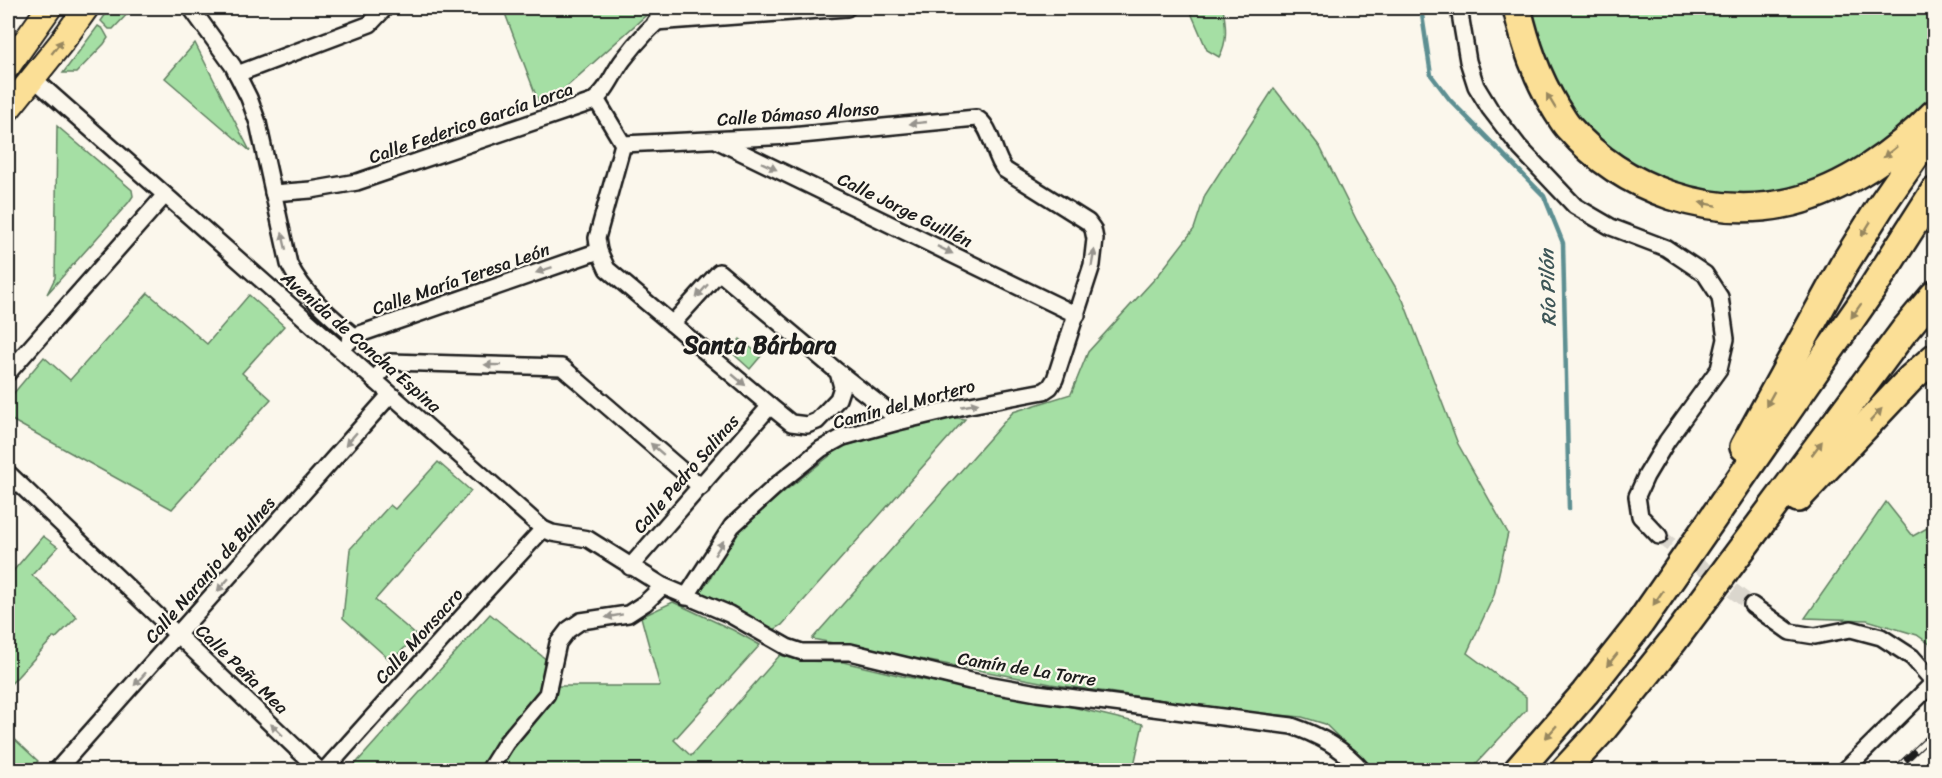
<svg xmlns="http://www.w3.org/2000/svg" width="1942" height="778" viewBox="0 0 1942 778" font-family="Sriracha,sans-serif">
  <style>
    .green { fill: #a5dfa4; stroke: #607e60; stroke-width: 1.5 }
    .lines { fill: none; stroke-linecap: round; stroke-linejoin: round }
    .stream { stroke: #5d8f92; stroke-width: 4.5 }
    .street-tunnel { stroke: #dad6cd; stroke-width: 15; stroke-dasharray: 15 8; stroke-linecap: butt }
    .street-casing { stroke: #1c1c1c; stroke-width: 20 }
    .primary-casing { stroke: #1c1c1c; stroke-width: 28 }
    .highway-casing { stroke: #1c1c1c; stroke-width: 32 }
    .street { stroke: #fbf7ec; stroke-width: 15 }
    .primary { stroke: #fbdf96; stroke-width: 24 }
    .highway { stroke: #fbdf96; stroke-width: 27 }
    .rail-casing { stroke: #1c1c1c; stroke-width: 7 }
    .rail { stroke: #fbf7ec; stroke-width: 4.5; stroke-dasharray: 14; stroke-linecap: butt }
    .oneway { fill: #97875f }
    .oneway2 { fill: #97948e }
    .labels { text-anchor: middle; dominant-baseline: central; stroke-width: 4.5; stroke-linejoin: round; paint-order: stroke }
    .street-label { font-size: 18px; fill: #1c1c1c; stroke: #fbf7ec }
    .water-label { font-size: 20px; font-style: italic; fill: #3d5557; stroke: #fbf7ec }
    .district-label { font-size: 24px; font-weight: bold; fill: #1c1c1c; stroke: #fbf7ec }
  </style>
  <rect width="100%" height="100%" fill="#fbf7ec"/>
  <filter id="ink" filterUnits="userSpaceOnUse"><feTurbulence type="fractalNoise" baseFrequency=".0167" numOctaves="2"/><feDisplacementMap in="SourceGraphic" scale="12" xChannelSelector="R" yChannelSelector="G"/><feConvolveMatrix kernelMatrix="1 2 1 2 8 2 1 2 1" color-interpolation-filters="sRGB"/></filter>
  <g filter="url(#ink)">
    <g class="green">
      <polygon points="110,8 133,8 113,29 109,29 101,21"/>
      <polygon points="503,8 654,8 563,90 538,101"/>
      <path d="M 1189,8 L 1223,8 C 1226,25 1228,42 1219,57 L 1207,50 Z"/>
      <polygon points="1533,8 1934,8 1934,98 1888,142 1832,176 1783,193 1696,195 1643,177 1593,140 1562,96 1538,48"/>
      <polygon points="98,26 103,29 108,38 104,44 76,73 63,73"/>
      <polygon points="195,43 250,151 165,78"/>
      <polygon points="1274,88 1320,147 1357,221 1403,300 1458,444 1508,533 1494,595 1467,653 1526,697 1526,710 1470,770 1372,770 1325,724 1302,717 1255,713 1051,684 812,639 1013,412 1071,394 1088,352 1160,273 1194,229 1205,195"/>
      <polygon points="57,126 132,190 133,196 129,202 47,294 55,278"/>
      <polygon points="148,293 207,344 249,295 284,326 242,373 271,399 172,509 8,418 8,400 44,357 70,380"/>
      <polygon points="740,339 761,356 750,369 730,351"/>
      <polygon points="947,417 965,419 782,625 774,630 698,593 710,579 738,528 841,447"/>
      <polygon points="438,462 471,491 375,600 417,636 391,661 343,618 350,549 390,505 395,509"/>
      <polygon points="1886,502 1913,536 1934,524 1934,647 1917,635 1867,620 1805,618"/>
      <polygon points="43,536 58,547 32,575 77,617 56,638 54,637 8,687 8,577"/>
      <polygon points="673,602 733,630 760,645 674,740 691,756 780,655 802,661 843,662 902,676 1072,707 1143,724 1133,770 500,770 551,686 660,686 641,617"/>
      <polygon points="490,614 548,661 539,696 481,770 350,770"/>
      <polygon points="8,733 38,761 29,770 8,770"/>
    </g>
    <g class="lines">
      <polyline class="stream" points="1421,8 1431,75 1450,100 1544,196 1563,243 1569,509"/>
      <polyline class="street-tunnel" points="1659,536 1752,605"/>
      <defs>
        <g id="street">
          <path d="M 191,8 L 233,66 L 249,98 L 258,123 L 289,264 C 304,294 329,315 354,336"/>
          <polyline points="1459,8 1468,61 1476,86 1490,109 1520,148 1575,206 1611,227 1666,248 1705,274 1720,297 1726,339 1719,369 1667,441 1646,476 1637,496 1640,516 1659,536"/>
          <polyline points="655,22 847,8"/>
          <polyline points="237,74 370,24 385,8"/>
          <path d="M 33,78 L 543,529 L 552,533 L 588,539 L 663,586 L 729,614 L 787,647 L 802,652 L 850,652 L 970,681 L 1037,693 L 1292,726 C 1319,735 1343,748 1362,770"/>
          <polyline points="596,99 623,144 597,238 599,251 607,269 770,406 791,423 807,425 817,421 838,399 842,387 838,372 719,272 672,324"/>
          <polyline points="718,141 1077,315"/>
          <path d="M 623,144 L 791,136 L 976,118 C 992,125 993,156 1005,170 L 1088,222 L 1093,229 L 1095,239 L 1092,265 L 1055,379 L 1050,387 L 1044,391 L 965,406 L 898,422 L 843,437 L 821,449 L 779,483 L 732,526 L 686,597"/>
          <path d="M 273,193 L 311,190 L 357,182 L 592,102 C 607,92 613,73 623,60 C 638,40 654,23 673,8"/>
          <polyline points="349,342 354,336 599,251"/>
          <polyline points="838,372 893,415"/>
          <polyline points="8,373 165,195"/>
          <polyline points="374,380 390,362 562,367 701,487"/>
          <polyline points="8,473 319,770"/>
          <polyline points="630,567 770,406"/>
          <polyline points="1752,605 1790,632 1815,636 1851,629 1881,637 1912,657 1934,682 1845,770"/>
          <polyline points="57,770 390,395"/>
          <polyline points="325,770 471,607 543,529"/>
          <polyline points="489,770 506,743 547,694 558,643 568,630 581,621 628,614 645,603 663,586"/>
        </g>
        <g id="primary">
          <polyline points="8,66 49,8"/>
          <polyline points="8,109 61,43 86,8"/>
        </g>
        <g id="highway">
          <path d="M 1517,8 C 1526,46 1536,75 1556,109 C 1560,115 1564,123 1569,128 C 1623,190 1712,221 1792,202 C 1845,189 1897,152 1934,114"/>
          <polyline points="1744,447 1843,266 1880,207 1934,129"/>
          <polyline points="1798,498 1911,378 1934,358"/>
          <polyline points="1518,770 1585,693 1638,626 1872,289 1934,192"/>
          <polyline points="1565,770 1602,730 1674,640 1904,331 1934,295"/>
        </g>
      </defs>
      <use href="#street" class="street-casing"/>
      <use href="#primary" class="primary-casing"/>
      <use href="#highway" class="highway-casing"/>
      <use href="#street" class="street"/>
      <use href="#primary" class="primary"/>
      <use href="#highway" class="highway"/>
      <defs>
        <polyline id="rail" points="1895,770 1934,733"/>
      </defs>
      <use href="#rail" class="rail-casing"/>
      <use href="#rail" class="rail"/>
    </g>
    <defs><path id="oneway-solid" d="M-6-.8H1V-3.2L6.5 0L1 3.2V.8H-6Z" transform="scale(1.5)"/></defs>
    <g class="oneway">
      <use href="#oneway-solid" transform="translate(57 47) rotate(-52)"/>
      <use href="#oneway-solid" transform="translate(1551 101) rotate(-121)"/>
      <use href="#oneway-solid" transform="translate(1890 152) rotate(141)"/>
      <use href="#oneway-solid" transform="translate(1708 204) rotate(-169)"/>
      <use href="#oneway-solid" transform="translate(1866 229) rotate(122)"/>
      <use href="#oneway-solid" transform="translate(1856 311) rotate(125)"/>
      <use href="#oneway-solid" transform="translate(1770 399) rotate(119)"/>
      <use href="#oneway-solid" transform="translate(1876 415) rotate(-47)"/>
      <use href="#oneway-solid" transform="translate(1817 448) rotate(-53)"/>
      <use href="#oneway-solid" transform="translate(1658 598) rotate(124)"/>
      <use href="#oneway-solid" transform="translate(1612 660) rotate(129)"/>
      <use href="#oneway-solid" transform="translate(1551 732) rotate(131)"/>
    </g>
    <g class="oneway2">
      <use href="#oneway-solid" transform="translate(918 123) rotate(174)"/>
      <use href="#oneway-solid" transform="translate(769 166) rotate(26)"/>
      <use href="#oneway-solid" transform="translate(284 241) rotate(-103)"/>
      <use href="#oneway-solid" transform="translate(945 250) rotate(26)"/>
      <use href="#oneway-solid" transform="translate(1093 258) rotate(-80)"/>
      <use href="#oneway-solid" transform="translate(544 270) rotate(161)"/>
      <use href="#oneway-solid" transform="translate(702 291) rotate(132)"/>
      <use href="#oneway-solid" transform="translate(493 365) rotate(-179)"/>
      <use href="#oneway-solid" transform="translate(739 380) rotate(40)"/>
      <use href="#oneway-solid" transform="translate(970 405) rotate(-11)"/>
      <use href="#oneway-solid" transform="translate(351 439) rotate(131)"/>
      <use href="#oneway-solid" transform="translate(657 449) rotate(-139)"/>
      <use href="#oneway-solid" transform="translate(719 548) rotate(-58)"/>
      <use href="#oneway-solid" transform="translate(223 585) rotate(131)"/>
      <use href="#oneway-solid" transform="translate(614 616) rotate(170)"/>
      <use href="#oneway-solid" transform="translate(140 679) rotate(132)"/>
      <use href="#oneway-solid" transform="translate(277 730) rotate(-136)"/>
    </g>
  </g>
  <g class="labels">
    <g class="street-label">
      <text transform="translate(798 114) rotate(-4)">Calle Dámaso Alonso</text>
      <text transform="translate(471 123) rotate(-19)">Calle Federico García Lorca</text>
      <text transform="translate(905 210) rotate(26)">Calle Jorge Guillén</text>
      <text transform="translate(461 279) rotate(-19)">Calle María Teresa León</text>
      <text transform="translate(361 342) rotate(41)">Avenida de Concha Espina</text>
      <text transform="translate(904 404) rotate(-15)">Camín del Mortero</text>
      <text transform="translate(686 474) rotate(-49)">Calle Pedro Salinas</text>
      <text transform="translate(210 570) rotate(-49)">Calle Naranjo de Bulnes</text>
      <text transform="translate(419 636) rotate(-48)">Calle Monsacro</text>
      <text transform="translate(242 669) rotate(44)">Calle Peña Mea</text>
      <text transform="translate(1027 669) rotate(9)">Camín de La Torre</text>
    </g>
    <g class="water-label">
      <text transform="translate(1548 288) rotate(-92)">Río Pilón</text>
    </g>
    <g class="district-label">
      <text x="760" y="345">Santa Bárbara</text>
    </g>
  </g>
  <rect width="1942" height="778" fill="none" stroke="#fbf7ec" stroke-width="30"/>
  <rect x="15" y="15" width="1912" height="748" fill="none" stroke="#1c1c1c" stroke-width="2" filter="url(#ink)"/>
</svg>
